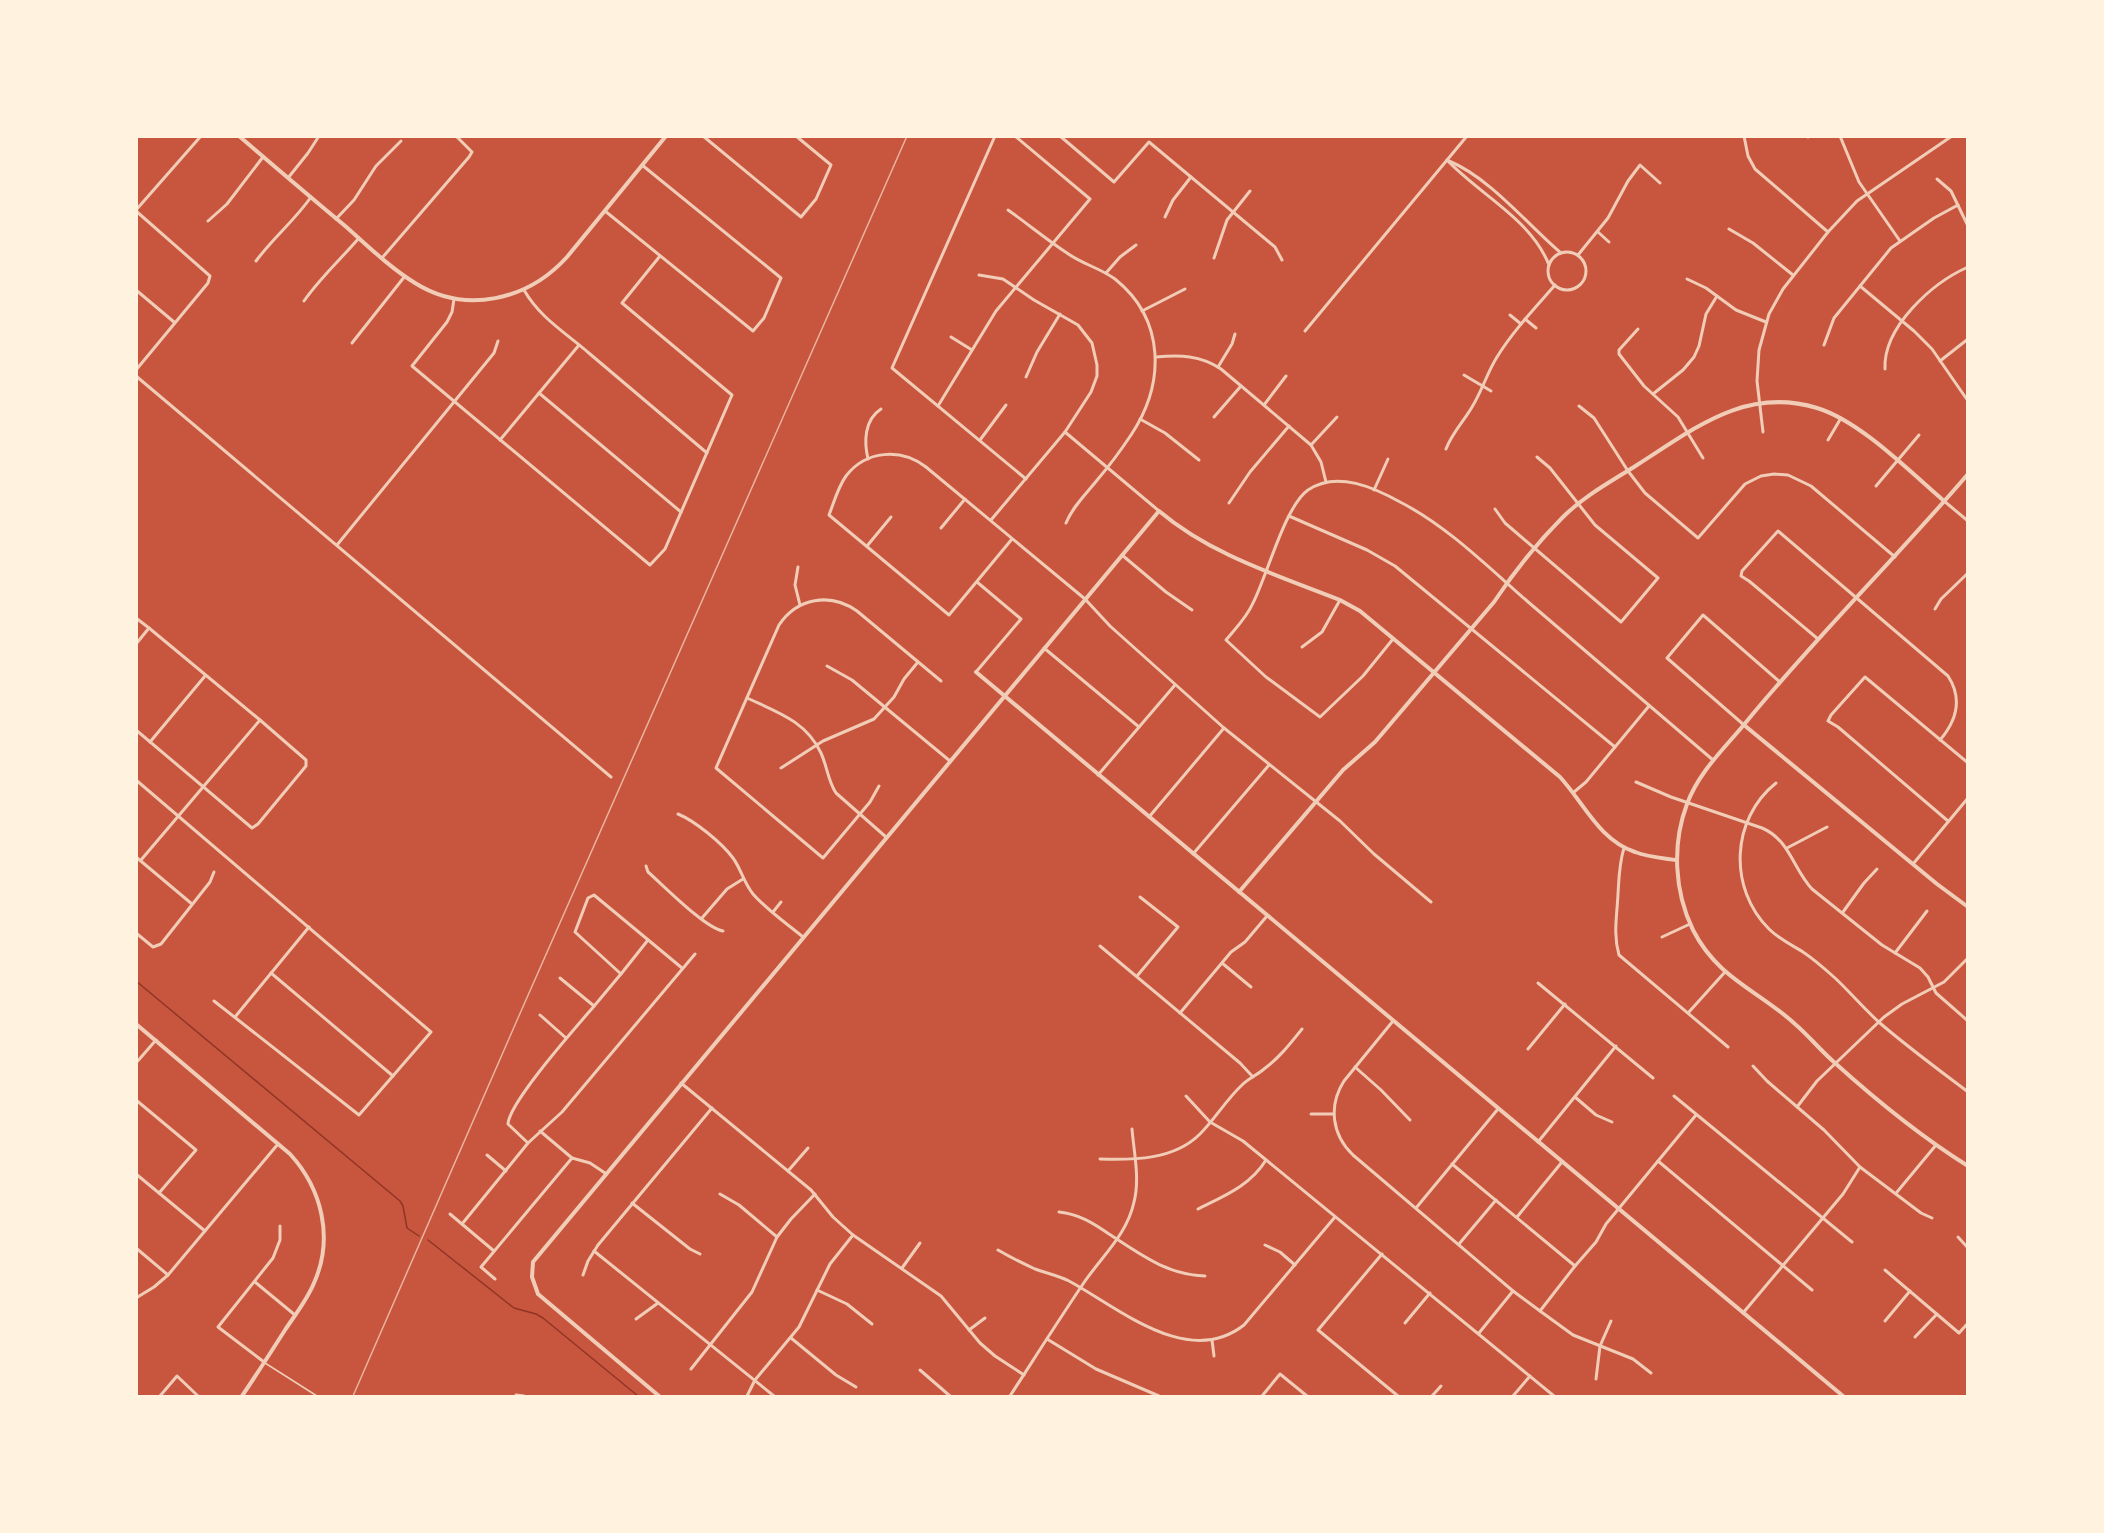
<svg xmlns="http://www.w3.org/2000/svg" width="2104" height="1533" viewBox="0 0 2104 1533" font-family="Figtree,sans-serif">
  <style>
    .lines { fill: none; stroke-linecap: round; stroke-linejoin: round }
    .stream { stroke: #8f3625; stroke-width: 1.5 }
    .service { stroke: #f1ccb7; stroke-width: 1.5 }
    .minor { stroke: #f1ccb7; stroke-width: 3 }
    .tertiary { stroke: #f1ccb7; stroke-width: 4 }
    .secondary { stroke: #fff3e0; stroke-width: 4.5 }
    .rail { stroke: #e9b49f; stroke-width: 1.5 }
  </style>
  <rect width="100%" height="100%" fill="#c8553d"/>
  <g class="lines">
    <g class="stream">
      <polyline points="136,981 400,1201 403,1206 407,1228 419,1236"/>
      <polyline points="428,1240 514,1308 536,1314 543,1318 638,1396"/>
    </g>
    <polyline class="service" points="265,1363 317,1396"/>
    <g class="minor">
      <polyline points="703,136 801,217 816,199 831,165 796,136"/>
      <polyline points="995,136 892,368 1026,479"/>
      <polyline points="1060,136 1114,182 1149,142 1275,247 1282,260"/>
      <polyline points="1744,136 1748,156 1755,169 1828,232"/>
      <polyline points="1840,136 1859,182 1900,241"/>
      <polyline points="1808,137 1809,136"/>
      <path d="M 1447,160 C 1480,195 1531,219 1549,265"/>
      <path d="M 1449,161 C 1490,178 1527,224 1561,253"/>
      <polyline points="288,178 308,153 319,136"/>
      <polyline points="1937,179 1951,191 1968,226"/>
      <polyline points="136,210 201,136"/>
      <path d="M 1008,210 C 1028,224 1047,240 1067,253 C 1082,264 1100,268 1115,279 C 1166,320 1165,384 1131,435 C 1121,450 1110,465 1098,479 C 1087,493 1073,506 1066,523"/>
      <polyline points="136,211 210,276 208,283 136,370"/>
      <polyline points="605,211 753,331 764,318 781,278 642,165"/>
      <polyline points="1165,217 1173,200 1191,177"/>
      <polyline points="336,219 354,200 376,166 401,141"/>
      <polyline points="208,221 227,204 263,157"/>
      <polyline points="1729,229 1753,243 1793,275"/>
      <polyline points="1598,232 1609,242"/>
      <circle cx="1567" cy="271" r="19"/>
      <polyline points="1578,255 1608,218 1628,181 1640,165 1660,183"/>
      <polyline points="382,258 469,157 472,152 456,136"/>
      <polyline points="1214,258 1227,220 1250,191"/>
      <path d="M 256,261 C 273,238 295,220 311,197"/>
      <polyline points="1106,273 1120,257 1136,245"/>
      <polyline points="979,275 1003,279 1034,300 1078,325 1092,343 1097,365 1097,376 1091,392 1065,432 991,520"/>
      <polyline points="1687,279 1706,288 1736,310 1766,322"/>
      <polyline points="1860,286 1914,331 1932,349 1968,401"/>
      <polyline points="136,290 174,322"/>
      <path d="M 524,290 C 540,318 566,333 590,354 C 629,387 668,420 707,453"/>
      <polyline points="454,299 452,312 447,322 412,366 650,565 665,549 732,395 622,303 660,256"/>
      <path d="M 304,301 C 320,278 340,260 359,238"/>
      <polyline points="1142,311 1185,289"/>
      <polyline points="1510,315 1521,324"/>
      <polyline points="1525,319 1536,328"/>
      <polyline points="1638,329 1619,350 1619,354 1644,386 1678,417 1703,458"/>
      <polyline points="1305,331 1467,136"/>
      <polyline points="951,337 972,350"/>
      <polyline points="352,343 405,276"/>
      <polyline points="1824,345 1834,318 1891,248 1934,218 1958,205"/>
      <path d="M 1156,357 C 1180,355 1200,355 1221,369 L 1311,445 L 1321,462 L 1326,482"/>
      <polyline points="1940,361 1968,339"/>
      <polyline points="1218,367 1232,344 1235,334"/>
      <path d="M 1885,369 C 1883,327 1932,283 1968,267"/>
      <polyline points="1464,375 1491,391"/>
      <polyline points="136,376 611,777"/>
      <polyline points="1026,377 1037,352 1060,314"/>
      <polyline points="539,393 681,512"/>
      <polyline points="1653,394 1683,370 1694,357 1699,346 1706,314 1717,296"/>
      <polyline points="1264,405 1286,376"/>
      <polyline points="938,406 996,311 1090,199 1015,136"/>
      <polyline points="1579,406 1594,418 1628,471 1645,493 1698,538 1745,484 1761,476 1774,474 1788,475 1811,486 1895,557"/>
      <polyline points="1214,417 1241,386"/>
      <polyline points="1140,419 1165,433 1199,460"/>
      <polyline points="1065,432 1159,511"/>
      <polyline points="1763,432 1757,381 1759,350 1769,314 1783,289 1828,232 1857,201 1952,136"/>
      <polyline points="500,440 579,345"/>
      <polyline points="980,440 1006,405"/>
      <polyline points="1828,440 1841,418"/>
      <polyline points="1311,445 1337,417"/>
      <path d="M 1446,449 C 1452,433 1464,421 1472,407 C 1482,391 1487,373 1497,357 C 1513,331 1535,308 1555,285"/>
      <path d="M 868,459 C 864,442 864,420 881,409"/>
      <polyline points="1876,486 1919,435"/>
      <polyline points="1374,490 1388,459"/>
      <polyline points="1944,501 1968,521"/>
      <polyline points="1229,503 1250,472 1289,426"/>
      <polyline points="1495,509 1505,523 1621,622 1658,578 1595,525 1550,468 1537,457"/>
      <polyline points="1289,516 1367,550 1395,566 1615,747"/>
      <polyline points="941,528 965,499"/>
      <path d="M 1012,539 L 949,615 L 829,515 C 834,502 838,487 846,476 C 866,450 901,448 926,467 L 1085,599 L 1110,626 L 1224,728 L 1340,821 L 1374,854 L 1431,902"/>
      <polyline points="337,545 494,353 498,341"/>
      <polyline points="867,546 891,517"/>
      <polyline points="1122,555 1166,592 1192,610"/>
      <polyline points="798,567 795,585 800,605"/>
      <polyline points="1935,609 1941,599 1968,573"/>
      <polyline points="136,618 149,628"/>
      <path d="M 1393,639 L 1363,676 L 1320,717 L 1266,677 L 1226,640 C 1236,628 1247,617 1253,603 C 1267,576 1285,506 1308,490 C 1337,470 1375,488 1402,503 C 1448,527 1488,567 1527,601 C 1589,654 1651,707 1713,760"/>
      <path d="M 1818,639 L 1749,581 L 1741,576 L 1742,571 L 1778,531 L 1948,676 C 1963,699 1957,720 1940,740"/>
      <polyline points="136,644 149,628 260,720 306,760 306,766 258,824 252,828 136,730"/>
      <polyline points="1302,647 1322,632 1340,600"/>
      <polyline points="1044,648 1139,727"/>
      <polyline points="827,666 852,680 950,761"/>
      <polyline points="976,672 1021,619 977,582"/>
      <path d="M 747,698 C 777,712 806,721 821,753 C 827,766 828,781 836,793 L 886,837"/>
      <polyline points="1744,725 1667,658 1703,615 1780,682"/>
      <polyline points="150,742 205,676"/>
      <polyline points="781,768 823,741 874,719 894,697 904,679 918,662"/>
      <polyline points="1098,775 1175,685"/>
      <polyline points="136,780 431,1032 359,1115 214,1001"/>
      <path d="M 1636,782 L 1671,797 L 1762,828 C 1790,840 1793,869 1812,889 L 1882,945 L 1920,968 L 1928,977 L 1936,993 L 1968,1021"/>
      <path d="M 1776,783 C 1731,819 1728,888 1769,929 C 1779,939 1792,945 1803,952 C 1815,960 1825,969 1835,978 C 1851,993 1865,1010 1881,1024 C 1909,1048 1939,1070 1968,1092"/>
      <path d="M 879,786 L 870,802 L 823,858 L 716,768 L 779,625 C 797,598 830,592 857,611 L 941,681"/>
      <polyline points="1574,792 1586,782 1649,706"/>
      <path d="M 678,814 C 695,821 722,843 733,858 C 741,869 744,883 753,894 C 767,910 786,923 803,937"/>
      <polyline points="1149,817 1224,728"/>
      <polyline points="1948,821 1838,727 1828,721 1831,715 1865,677 1968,763"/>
      <path d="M 1624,848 C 1619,864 1619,878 1618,894 C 1617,916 1613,934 1619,955 L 1728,1047"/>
      <polyline points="1787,848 1827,827"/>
      <polyline points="1193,854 1269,765"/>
      <polyline points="136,857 192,904"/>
      <polyline points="141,860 260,720"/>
      <polyline points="1913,864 1968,798"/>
      <path d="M 646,866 L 648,872 C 664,886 705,928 723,931"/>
      <polyline points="773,912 781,902"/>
      <polyline points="1843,912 1864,883 1877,869"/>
      <polyline points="702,918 727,889 743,879"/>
      <polyline points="136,933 153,947 161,944 210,882 214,872"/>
      <polyline points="1662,937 1690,924"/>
      <polyline points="1100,946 1240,1063 1253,1077"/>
      <polyline points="1895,953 1927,911"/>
      <polyline points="1222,963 1251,987"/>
      <polyline points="271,973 393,1076"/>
      <polyline points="621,974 575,932 588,898 594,895 682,968"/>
      <polyline points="1137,976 1178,927 1140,897"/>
      <polyline points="560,978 594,1006"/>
      <polyline points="1538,983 1653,1078"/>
      <polyline points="1180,1013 1231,952 1245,942 1267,916"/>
      <polyline points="1688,1013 1725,972"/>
      <polyline points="540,1015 566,1038"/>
      <polyline points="235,1017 309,927"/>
      <path d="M 1393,1021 L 1344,1081 C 1328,1106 1332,1135 1353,1155 L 1513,1291"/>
      <polyline points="1528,1049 1565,1004"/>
      <polyline points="136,1063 156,1040"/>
      <polyline points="1753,1066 1767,1081 1824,1130 1860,1167 1921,1213 1932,1218"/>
      <polyline points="1355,1067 1381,1090 1410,1120"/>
      <polyline points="681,1083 811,1190 833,1217 853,1235 941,1296 980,1343 995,1356 1024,1375"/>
      <polyline points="1186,1096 1210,1122 1243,1141 1554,1396"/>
      <polyline points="1674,1096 1852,1242"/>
      <polyline points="1575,1097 1596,1115 1612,1122"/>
      <polyline points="136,1100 196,1150 159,1193"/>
      <polyline points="1797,1107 1817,1081 1884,1017 1902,1004 1944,982 1968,958"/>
      <polyline points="1311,1114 1334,1114"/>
      <polyline points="540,1131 572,1158 590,1163 605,1173"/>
      <polyline points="1538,1142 1616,1046"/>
      <path d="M 528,1143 L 508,1124 C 509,1102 578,1025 595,1005 C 613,984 631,962 648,940"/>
      <polyline points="487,1155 506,1171"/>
      <path d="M 1100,1159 C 1134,1160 1174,1160 1200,1134 C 1215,1119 1226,1100 1242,1085 C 1248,1079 1257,1075 1264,1069 C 1279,1058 1290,1044 1302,1029"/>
      <polyline points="1658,1161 1812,1290"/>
      <polyline points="1452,1164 1575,1266 1596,1242 1606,1224 1696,1115"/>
      <polyline points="788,1171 808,1148"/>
      <polyline points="136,1174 205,1231"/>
      <polyline points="1897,1192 1936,1145"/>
      <polyline points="720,1194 739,1205 777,1237"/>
      <polyline points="632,1203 690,1249 700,1254"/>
      <polyline points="1416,1208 1498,1109"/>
      <path d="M 1198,1209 C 1224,1196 1250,1186 1266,1160"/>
      <path d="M 1059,1212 C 1079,1214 1093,1223 1109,1234 C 1140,1254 1167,1275 1205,1276"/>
      <polyline points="450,1214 494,1251"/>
      <polyline points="1517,1217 1562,1162"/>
      <polyline points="462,1224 528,1143 562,1112 695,954"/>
      <polyline points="1958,1237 1968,1248"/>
      <polyline points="1459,1244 1496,1200"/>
      <polyline points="1265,1245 1280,1252 1295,1265"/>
      <polyline points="136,1248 168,1275"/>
      <path d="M 998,1250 C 1010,1257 1022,1263 1035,1269 C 1046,1273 1059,1276 1069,1281 C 1119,1308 1188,1369 1244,1325 L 1335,1217"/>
      <polyline points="594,1251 774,1396"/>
      <polyline points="1382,1254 1318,1330 1398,1396"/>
      <polyline points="902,1268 920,1243"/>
      <polyline points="1885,1270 1959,1333 1968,1323"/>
      <polyline points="583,1275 588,1261 598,1245 712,1108"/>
      <polyline points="495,1279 481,1267 572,1158"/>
      <polyline points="255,1282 295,1315"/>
      <polyline points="817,1290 847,1304 872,1324"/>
      <polyline points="136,1298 154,1287 168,1275 278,1144"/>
      <polyline points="1540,1311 1573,1335 1633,1359 1651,1373"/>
      <polyline points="1743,1313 1843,1194 1860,1167"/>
      <polyline points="636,1319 658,1303"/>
      <polyline points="1885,1321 1910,1291"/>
      <polyline points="1405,1323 1430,1293"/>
      <polyline points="969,1330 985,1318"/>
      <polyline points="1479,1333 1513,1291 1540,1311 1575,1266"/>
      <polyline points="1915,1337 1937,1314"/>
      <polyline points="791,1338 836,1375 856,1387"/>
      <polyline points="1047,1339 1096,1369 1159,1396"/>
      <polyline points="1212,1340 1214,1356"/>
      <polyline points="264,1362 218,1327 273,1258 280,1240 280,1226"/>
      <polyline points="691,1369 752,1292 777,1237 791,1219 815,1194"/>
      <polyline points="920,1370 950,1396"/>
      <polyline points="1596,1379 1600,1346 1611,1321"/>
      <polyline points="516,1395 524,1396"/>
      <polyline points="160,1396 177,1376 198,1396"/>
      <polyline points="747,1396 755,1380 799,1327 830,1264 853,1235"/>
      <path d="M 1010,1396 C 1034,1359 1058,1321 1083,1284 C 1101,1257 1127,1235 1134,1202 C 1140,1179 1134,1153 1132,1129"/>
      <polyline points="1262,1396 1280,1374 1307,1396"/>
      <polyline points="1432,1396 1441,1386"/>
      <polyline points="1513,1396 1530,1376"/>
    </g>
    <g class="tertiary">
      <path d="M 239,136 C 274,166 309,196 344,225 C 367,245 389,267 415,283 C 466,315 528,300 567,257 L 666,136"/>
      <path d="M 1968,474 C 1896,558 1817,636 1747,721 C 1726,747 1699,771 1687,804 C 1672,844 1674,891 1693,930 C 1718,979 1758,990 1795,1024 C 1809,1036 1821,1051 1835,1063 C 1876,1100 1920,1136 1968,1166"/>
      <polyline points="976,672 1843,1396"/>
      <polyline points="1744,725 1937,884 1968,907"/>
      <path d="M 1239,892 L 1343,770 L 1375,742 L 1494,602 C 1514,572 1538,542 1563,517 C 1584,496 1612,481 1637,465 C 1694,429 1745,386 1817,408 C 1860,421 1909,471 1944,501"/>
      <path d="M 136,1024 L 290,1154 C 322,1189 334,1238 314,1283 C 307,1300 295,1315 285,1330 C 271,1352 257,1374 242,1396"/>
      <path d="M 659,1396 L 538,1294 L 532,1277 L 533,1262 L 1159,511 C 1211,555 1277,575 1340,600 L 1360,611 L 1560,777 C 1584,803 1599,840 1635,852 C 1648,857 1662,858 1676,860"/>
    </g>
    <polyline class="secondary" points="1967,136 1968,137"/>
    <polyline class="rail" points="353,1396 518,1018 907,136"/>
  </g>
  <rect width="2104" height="1533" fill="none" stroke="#fff3e0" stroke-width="276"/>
</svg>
